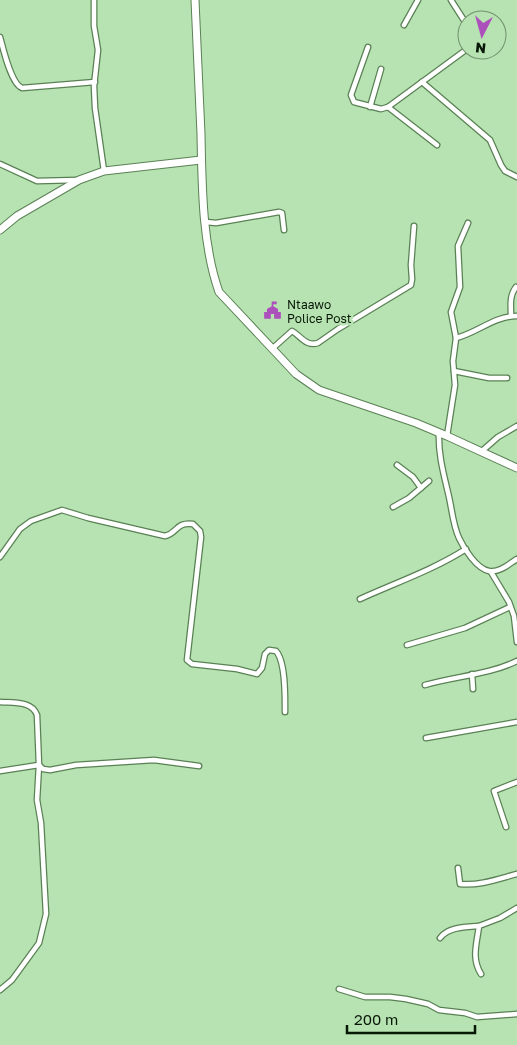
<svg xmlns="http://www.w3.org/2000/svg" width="517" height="1045" viewBox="0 0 517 1045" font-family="'Golos Text',sans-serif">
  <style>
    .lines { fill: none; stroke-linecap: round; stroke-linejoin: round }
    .street-casing { stroke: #5a8155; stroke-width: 7 }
    .secondary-casing { stroke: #5a8155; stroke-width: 9 }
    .street { stroke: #fff; stroke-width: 4.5 }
    .secondary { stroke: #fff; stroke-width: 7 }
    .labels { text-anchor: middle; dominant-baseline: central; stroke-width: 5; stroke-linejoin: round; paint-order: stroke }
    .poi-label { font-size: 12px; fill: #081807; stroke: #b7e2b1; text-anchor: start }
  </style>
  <rect width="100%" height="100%" fill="#b7e2b1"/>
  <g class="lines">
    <defs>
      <g id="street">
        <polyline points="94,0 94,26 98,50 94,86 95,108 104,171"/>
        <polyline points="451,0 467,25"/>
        <polyline points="404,25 418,0"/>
        <path d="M 0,37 C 3,48 11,84 22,88 L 95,82"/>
        <polyline points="368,47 351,95 354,102 381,109 388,107 467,49"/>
        <polyline points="422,82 490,140 501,165 505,171 517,177"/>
        <polyline points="370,107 381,69"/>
        <polyline points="388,107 437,145"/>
        <polyline points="0,164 37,181 78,180"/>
        <polyline points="206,222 216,223 279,212 282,213 284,230"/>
        <path d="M 511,316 C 511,306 509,296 516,287"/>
        <path d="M 456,338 C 477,333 494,316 517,316"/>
        <path d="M 273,348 L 292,331 C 301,336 306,347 318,343 L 338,329 L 411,285 L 412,279 L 411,265 L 414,226"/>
        <polyline points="454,371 489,378 507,378"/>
        <path d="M 439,432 C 438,455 444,475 449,497 C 452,510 453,525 459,538 C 464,549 477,569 489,571 C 499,573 509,564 517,559"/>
        <polyline points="447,436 455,385 453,361 456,338 451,312 460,287 458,246 468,223"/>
        <polyline points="482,451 498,437 517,426"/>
        <polyline points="397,465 413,477 421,488"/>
        <polyline points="393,507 409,498 429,481"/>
        <path d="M 0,557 L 20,529 L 31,521 L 62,510 L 88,518 L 165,536 C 178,533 175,522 193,524 L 200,531 L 201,537 L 187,660 L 192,664 L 237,669 L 257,674 L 262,668 L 265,654 L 269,650 L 276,651 C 286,662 285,698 285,712"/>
        <polyline points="491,572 509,602 514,616 517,642"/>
        <path d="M 360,599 C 395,583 433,570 466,549"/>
        <polyline points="407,645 465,628 510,607"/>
        <polyline points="472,674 473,689"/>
        <path d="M 425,685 C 456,676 488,675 517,661"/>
        <path d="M 0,702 C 14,703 32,701 37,715 L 39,765 L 37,800 L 41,823 L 46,914 L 39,943 L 12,980 L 0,990"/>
        <polyline points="426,738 517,722"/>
        <polyline points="0,771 39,765 43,769 50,770 76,765 154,760 199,766"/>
        <polyline points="506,827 494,791 517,782"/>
        <path d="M 458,868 L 460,884 C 479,886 498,879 517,874"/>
        <path d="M 440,938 C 448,927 465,927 479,926"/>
        <path d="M 481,974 C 471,958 477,943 479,926 L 500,918 L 517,908"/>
        <polyline points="339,989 365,997 390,997 406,999 428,1004 439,1010 465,1013 477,1017 517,1014"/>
      </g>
      <g id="secondary">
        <path d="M 195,0 C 197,45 199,89 201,134 C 202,185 202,244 219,292 L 296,374 L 319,390 L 416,423 L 447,436 L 517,468"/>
        <polyline points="0,230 17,216 79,180 104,171 201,160"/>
      </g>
    </defs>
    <use href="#street" class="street-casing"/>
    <use href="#secondary" class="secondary-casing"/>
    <use href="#street" class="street"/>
    <use href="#secondary" class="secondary"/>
  </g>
  <defs>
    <symbol id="civic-bare" viewBox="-9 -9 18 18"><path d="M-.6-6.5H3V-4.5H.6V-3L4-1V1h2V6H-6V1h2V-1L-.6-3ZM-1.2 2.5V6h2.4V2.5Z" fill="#ac50bb" stroke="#b7e2b1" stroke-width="2.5" paint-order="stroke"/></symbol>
  </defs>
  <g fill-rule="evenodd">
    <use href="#civic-bare" x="260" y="298" width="25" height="25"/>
  </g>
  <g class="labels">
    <g class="poi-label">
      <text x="287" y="304">Ntaawo<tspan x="287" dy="14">Police Post</tspan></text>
    </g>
  </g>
  <g transform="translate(482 35) rotate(186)"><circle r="24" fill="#b7e2b1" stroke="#71916d"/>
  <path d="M0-4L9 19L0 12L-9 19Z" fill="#ac50bb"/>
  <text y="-8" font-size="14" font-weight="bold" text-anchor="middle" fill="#081807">N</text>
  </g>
  <path d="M347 1025v8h128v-8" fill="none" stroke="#081807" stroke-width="2.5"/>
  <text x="354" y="1025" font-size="15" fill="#081807" stroke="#b7e2b1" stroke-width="4" paint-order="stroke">200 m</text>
</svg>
